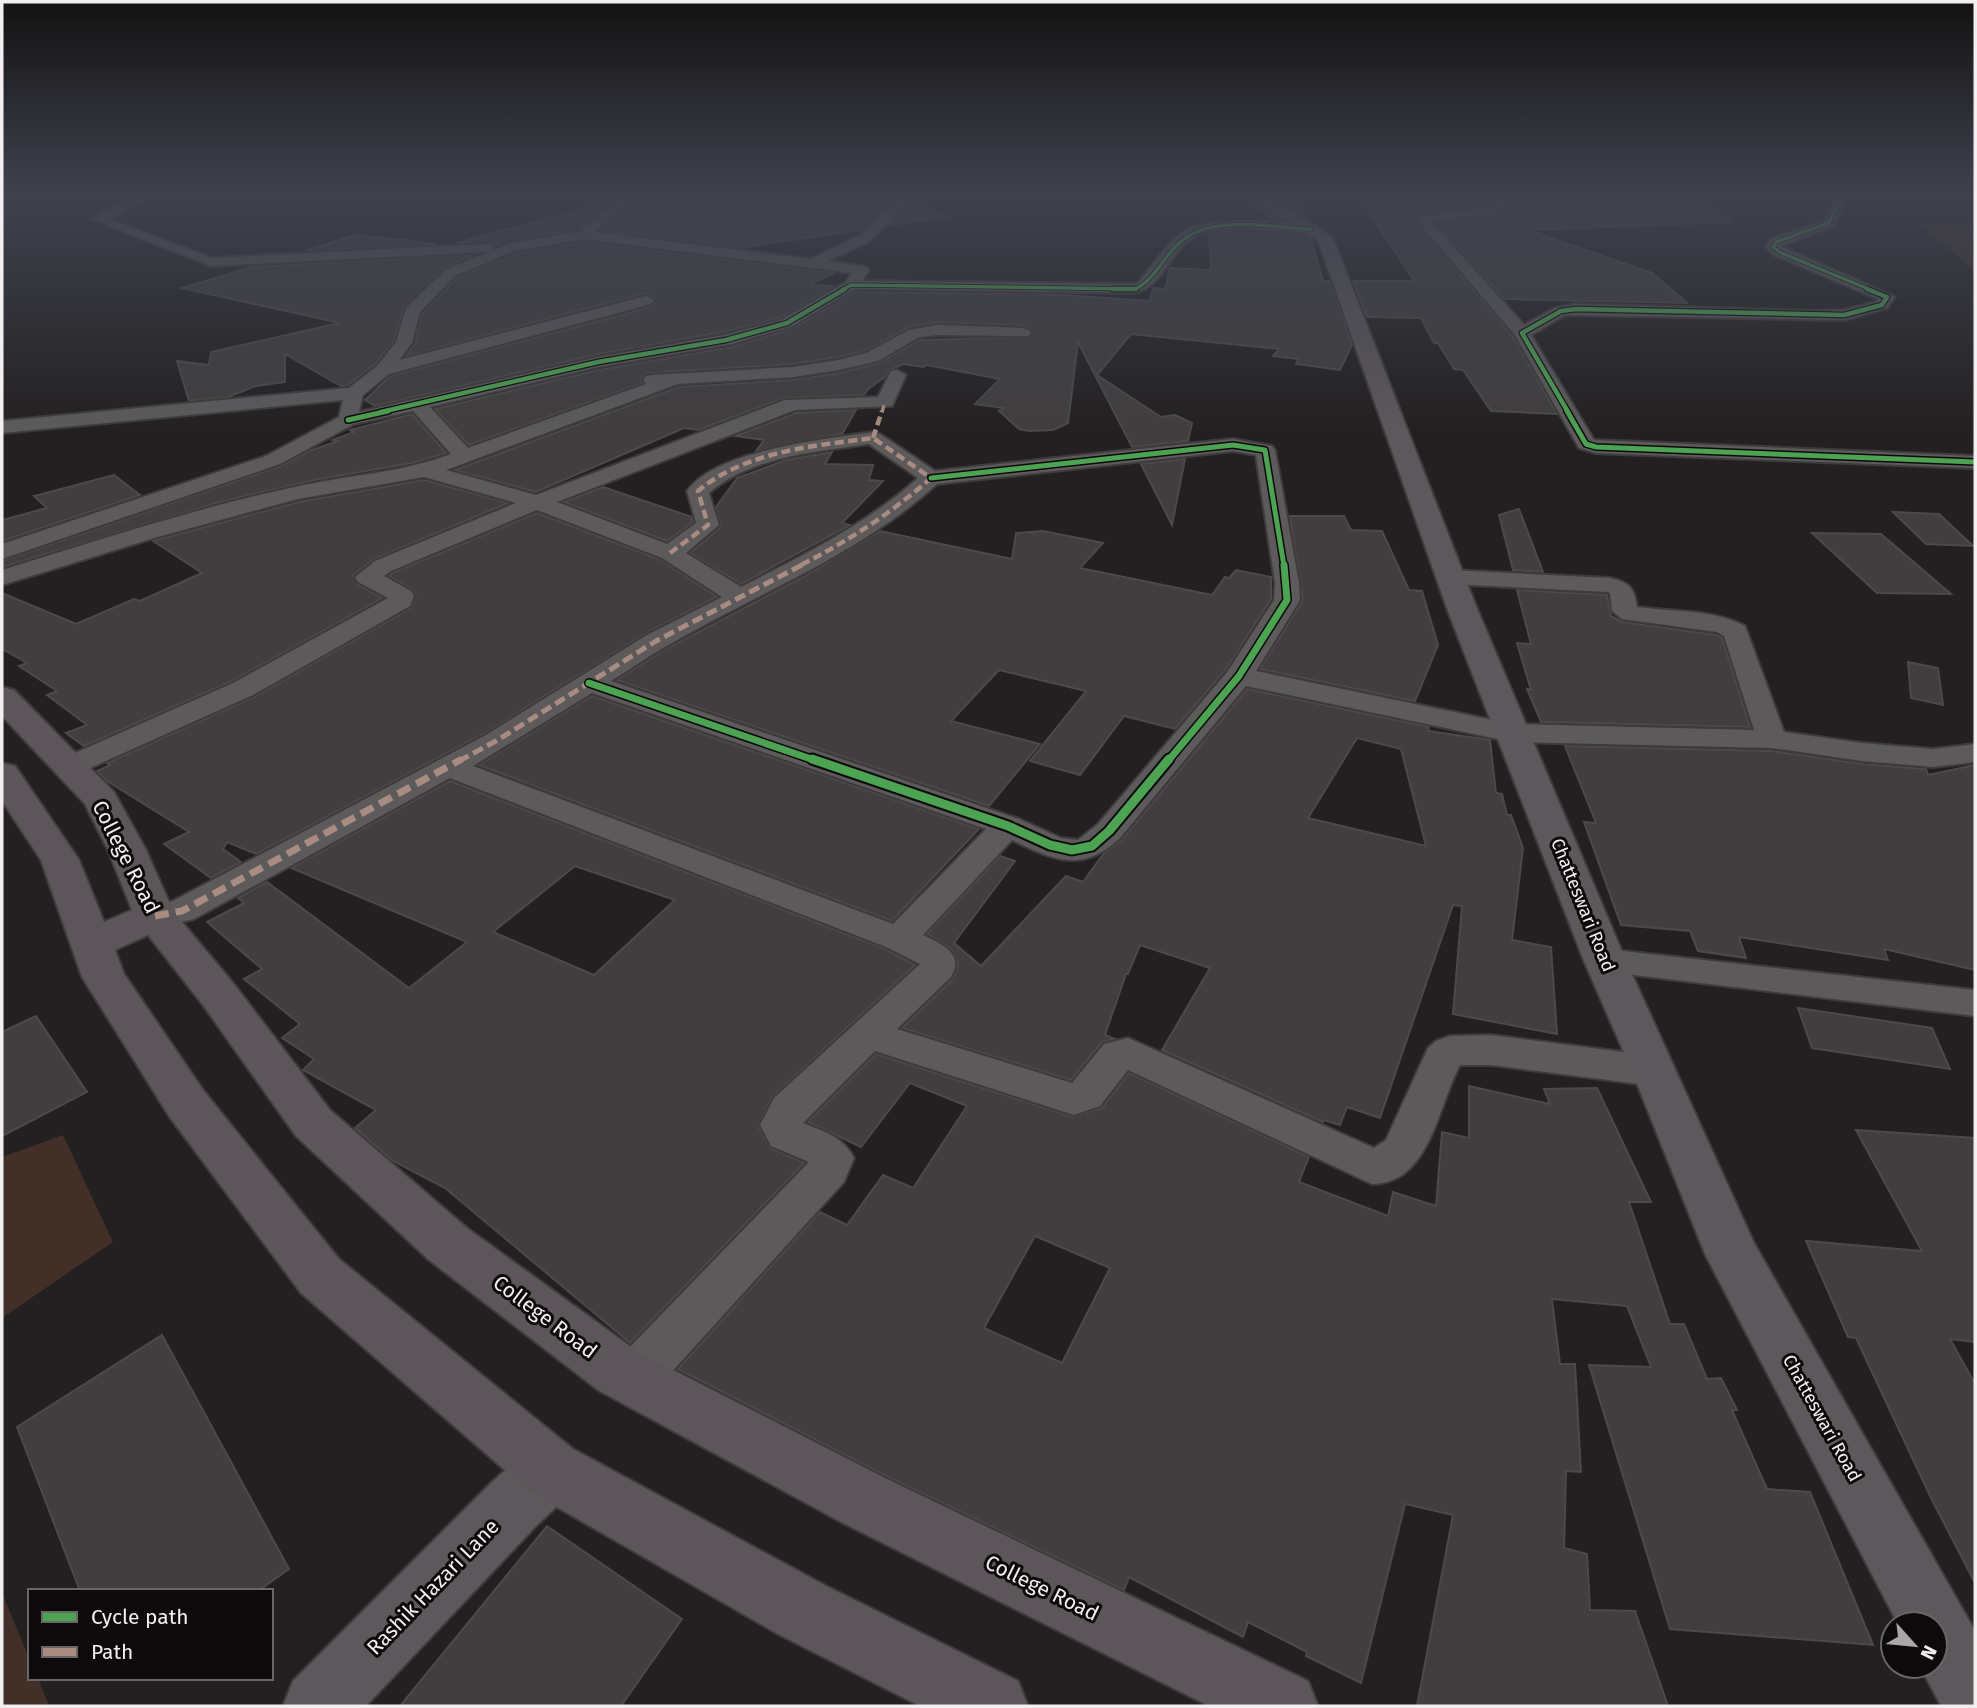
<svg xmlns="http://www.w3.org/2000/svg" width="1977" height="1708" viewBox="0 0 1977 1708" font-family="'Fira Sans',sans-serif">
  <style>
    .green { fill: #422f27 }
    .building { fill: #413e3f; stroke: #4c4949; stroke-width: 2; fill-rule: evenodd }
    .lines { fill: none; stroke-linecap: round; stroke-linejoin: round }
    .minor-casing { stroke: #3e3b3c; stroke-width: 4 }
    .secondary-casing { stroke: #3e3b3c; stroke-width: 4 }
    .primary-casing { stroke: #3e3b3c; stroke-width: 4 }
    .minor { fill: #5c5a5b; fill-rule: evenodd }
    .secondary { fill: #5d585b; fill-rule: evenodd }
    .primary { fill: #5c565a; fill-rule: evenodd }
    .quiet-far3 { stroke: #a88b81; stroke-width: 3.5; stroke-dasharray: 7 3.5; stroke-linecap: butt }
    .quiet-far2 { stroke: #a88b81; stroke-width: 4.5; stroke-dasharray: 9 4.5; stroke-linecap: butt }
    .quiet-far1 { stroke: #a88b81; stroke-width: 5; stroke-dasharray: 11 5; stroke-linecap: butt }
    .quiet { stroke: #a88b81; stroke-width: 7; stroke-dasharray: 14 7; stroke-linecap: butt }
    .cycleway-far4-casing { stroke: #0c0a0a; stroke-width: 5 }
    .cycleway-far3-casing { stroke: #0c0a0a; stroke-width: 7 }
    .cycleway-far2-casing { stroke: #0c0a0a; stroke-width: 8 }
    .cycleway-far1-casing { stroke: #0c0a0a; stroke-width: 10 }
    .cycleway-casing { stroke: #0c0a0a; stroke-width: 13 }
    .cycleway-far4 { stroke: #4ca352; stroke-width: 3.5 }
    .cycleway-far3 { stroke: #4ca352; stroke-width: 4.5 }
    .cycleway-far2 { stroke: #4ca352; stroke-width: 5 }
    .cycleway-far1 { stroke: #4ca352; stroke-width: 7 }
    .cycleway { stroke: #4ca352; stroke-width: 9 }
    .labels { text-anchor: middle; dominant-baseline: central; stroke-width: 6; stroke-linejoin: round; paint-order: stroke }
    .street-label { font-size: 18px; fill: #f3eff0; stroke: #0c0a0a }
    .near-street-label { font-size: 21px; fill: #f3eff0; stroke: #0c0a0a }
  </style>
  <rect width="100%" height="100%" fill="#232021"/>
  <g class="green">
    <polygon points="1920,223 1975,227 1975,272"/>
    <polygon points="63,1135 113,1242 2,1318 2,1157"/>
    <polygon points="2,1593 30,1660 30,1678 38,1678 49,1706 2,1706"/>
  </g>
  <g class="building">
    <polygon points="676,193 886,193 900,198 892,201 862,229 741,248 600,230 643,196 672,196"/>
    <polygon points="1231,193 1243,193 1282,220 1273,219"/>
    <polygon points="1267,193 1298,193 1305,217"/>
    <polygon points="1357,193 1511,193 1483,204 1423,213 1414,220 1513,337 1557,414 1491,411 1463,370 1454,369 1438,343 1434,343 1421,318 1367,317 1353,281 1414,281"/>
    <polygon points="1614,193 1686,193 1734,222 1528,230 1652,273 1687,303 1504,299 1437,224 1491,216 1529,201 1606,200"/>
    <polygon points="602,204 609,205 578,230 511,240 495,246 488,241 456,243"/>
    <polygon points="917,205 948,217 889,225 904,211"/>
    <polygon points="1221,232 1269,233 1306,235 1311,239 1323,281 1330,281 1352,345 1340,370 1296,364 1299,359 1273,356 1279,349 1131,334 1097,375 1161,417 1175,415 1192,423 1188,441 1132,447 1078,342 1068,423 1053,430 1029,431 1019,429 999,411 1004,408 975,404 1000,379 927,365 923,367 904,364 889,370 885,377 868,389 864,395 784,398 698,430 684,428 536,492 455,470 679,387 793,380 840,373 879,363 920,340 1031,337 1031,329 1023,325 938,322 909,327 865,351 838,357 793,364 646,373 641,378 642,383 469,445 435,409 599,370 733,347 794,328 855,292 1063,295 1150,301 1153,288 1165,289 1170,268 1211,270 1209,234"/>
    <polygon points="355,235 412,241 436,244 304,251"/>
    <polygon points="583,242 834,273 809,285 833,286 780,318 723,332 598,354 375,406 365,400 390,376 652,307 656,303 653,296 645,293 406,356 415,344 422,313 457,278 515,254"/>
    <polygon points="473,255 443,268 404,306 394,341 375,364 348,385 341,386 285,354 285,382 256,386 228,397 189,401 177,361 209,365 211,352 340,323 182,288 252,267"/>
    <polygon points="856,410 842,434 756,451 764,440 736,436 796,413"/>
    <polygon points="412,414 446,453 412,463 314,480 220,502 2,567 2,561 281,466 309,451 338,441 333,440 354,432 350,430"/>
    <polygon points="832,452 825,464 873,465 869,480 883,481 842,523 850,525 741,584 690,553 721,527 716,507 737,478 786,460"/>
    <polygon points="1185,459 1172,525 1141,464"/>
    <polygon points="114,475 140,495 2,541 2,520 47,508 34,496"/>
    <polygon points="424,480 508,503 374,559 353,575 357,584 382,598 232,681 84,746 66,733 87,725 47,695 57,691 19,666 27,663 2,649 2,593 76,624 134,599 140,601 202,573 153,541 299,502"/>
    <polygon points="603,487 692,517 693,522 667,541 564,502"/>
    <polygon points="1519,509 1543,572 1513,570 1499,515"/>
    <polygon points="1893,512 1939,514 1973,546 1926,544"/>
    <polygon points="537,513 661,560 717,597 646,633 485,733 256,854 227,842 223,849 241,862 211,878 164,844 189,832 107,781 97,771 110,765 107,763 254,697 411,608 416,595 412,589 389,576 392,573"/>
    <polygon points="1290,516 1344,516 1351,530 1382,531 1409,590 1422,591 1438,645 1415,701 1260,669 1303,600"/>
    <polygon points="880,531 1012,559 1016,533 1043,531 1103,543 1080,568 1212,595 1225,577 1229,578 1236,570 1271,577 1271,599 1226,669 1175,729 1124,716 1080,775 1030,761 1086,691 999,670 951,721 1040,744 989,806 617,680 666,649 807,575"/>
    <polygon points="1812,533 1881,534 1951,594 1877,593"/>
    <polygon points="1517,590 1607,595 1611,616 1622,622 1716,635 1722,638 1750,727 1541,722 1527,689 1531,690 1517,643 1531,644"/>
    <polygon points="1908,662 1938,668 1943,705 1911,698"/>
    <path d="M 1247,689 L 1429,727 L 1428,731 L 1490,740 L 1496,793 L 1502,794 L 1507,815 L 1511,815 L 1523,848 L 1512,940 L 1551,947 L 1557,1034 L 1453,1014 L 1462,906 L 1453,905 L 1380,1118 L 1347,1107 L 1340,1125 L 1324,1120 L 1323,1122 L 1162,1050 L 1210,968 L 1140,945 L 1128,974 L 1126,974 L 1105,1035 L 1115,1039 L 1102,1042 L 1071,1080 L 902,1028 L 953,979 L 957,969 L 958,961 L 951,949 L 927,934 L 1000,856 L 1015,861 L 954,943 L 981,966 L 1066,876 L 1083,882 L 1104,853 L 1122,840 ZM 1357,738 L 1401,749 L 1426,846 L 1308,818 Z"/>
    <polygon points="592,696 979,829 892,921 479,765"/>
    <polygon points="1565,746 1772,751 1862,764 1926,769 1928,775 1975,765 1975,970 1884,949 1888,960 1739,937 1746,958 1698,951 1690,931 1621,925 1584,822 1596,823"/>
    <path d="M 450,781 L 885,949 L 915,965 L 772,1097 L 758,1126 L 770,1148 L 804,1163 L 630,1343 L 445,1188 L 393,1161 L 355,1128 L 376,1110 L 303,1070 L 314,1059 L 282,1038 L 300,1024 L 244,979 L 262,969 L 207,922 L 244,903 L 238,898 L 267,882 L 409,988 L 467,942 L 291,868 ZM 575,866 L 675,900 L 594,975 L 493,932 Z"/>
    <polygon points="1798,1008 1932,1028 1950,1069 1812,1048"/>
    <polygon points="36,1016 87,1092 2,1136 2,1032"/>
    <path d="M 876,1054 L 1073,1117 L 1102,1108 L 1129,1073 L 1309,1157 L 1299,1182 L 1388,1216 L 1393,1192 L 1436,1206 L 1442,1132 L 1469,1138 L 1469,1086 L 1550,1104 L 1544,1089 L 1597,1088 L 1651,1202 L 1629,1202 L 1670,1324 L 1684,1324 L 1707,1379 L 1721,1378 L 1737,1410 L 1732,1410 L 1767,1489 L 1810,1492 L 1873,1645 L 1670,1629 L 1589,1365 L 1651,1367 L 1627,1306 L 1552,1299 L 1560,1364 L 1575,1364 L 1581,1472 L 1566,1471 L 1564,1548 L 1587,1554 L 1590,1610 L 1635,1611 L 1668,1706 L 1417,1706 L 1453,1515 L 1405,1504 L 1361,1683 L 1306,1656 L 1307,1652 L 1248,1622 L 1243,1637 L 1129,1577 L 1124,1590 L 888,1477 L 678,1369 L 820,1212 L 847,1225 L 883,1175 L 913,1188 L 967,1106 L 910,1083 L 861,1147 L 808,1122 ZM 1035,1236 L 1110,1268 L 1062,1363 L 984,1328 Z"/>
    <polygon points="1856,1130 1975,1138 1975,1342 1950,1339 1975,1384 1975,1583 1931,1498 1856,1338 1848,1337 1806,1241 1922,1251"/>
    <polygon points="162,1335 289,1569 258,1591 80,1591 17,1427"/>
    <polygon points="547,1526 682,1619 621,1706 400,1706"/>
  </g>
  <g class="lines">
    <defs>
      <g id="minor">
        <path d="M 140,193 L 155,193 L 109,219 L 212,258 L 487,244 L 492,245 L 493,250 L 511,243 L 579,232 L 615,203 L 575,197 L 569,193 L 597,193 L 623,197 L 629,193 L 642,193 L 594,232 L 810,259 L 859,236 L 894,203 L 920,193 L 937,193 L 902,209 L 869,242 L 828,261 L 867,267 L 869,270 L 862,281 L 1133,284 L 1138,283 C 1153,265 1166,243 1186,230 C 1206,218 1292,221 1317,226 L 1319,229 L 1312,233 C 1285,232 1219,223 1197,235 C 1171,248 1164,286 1135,293 L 854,289 L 793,326 L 732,344 L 598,367 L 430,407 L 468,448 L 646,384 L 643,380 L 646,376 L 652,375 L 793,367 L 839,360 L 866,353 L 909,330 L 938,325 L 1023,328 L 1029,330 L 1031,333 L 1029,336 L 938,335 L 919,337 L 878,361 L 839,370 L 793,377 L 678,384 L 446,470 L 536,495 L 785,400 L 878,397 L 891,371 L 897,370 L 906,375 L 892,406 L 795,410 L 557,502 L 667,544 L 696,523 L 687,491 C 716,450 826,439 873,432 L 880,434 L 935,471 L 1233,439 L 1272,446 L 1275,450 L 1299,583 L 1300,600 L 1256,671 L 1512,724 L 1754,730 L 1724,636 L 1717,632 L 1622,619 L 1612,611 L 1610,593 L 1607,592 L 1450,584 L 1441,582 L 1438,577 L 1441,572 L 1450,570 L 1610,578 C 1630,583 1634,587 1637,607 C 1674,612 1712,609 1745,626 L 1784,732 L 1862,743 L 1933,749 L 1975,744 L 1975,762 L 1933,767 L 1862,761 L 1772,748 L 1512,742 L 1246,686 L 1120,838 C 1083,873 1055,861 1012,840 L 923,935 C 942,944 965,954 951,977 L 897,1029 L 1072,1083 L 1104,1044 L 1128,1038 L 1374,1148 L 1386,1140 L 1428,1048 L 1436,1041 L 1450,1036 L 1491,1035 L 1655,1056 L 1669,1060 L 1675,1071 L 1669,1082 L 1655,1086 L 1491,1065 L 1460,1065 C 1438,1105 1430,1184 1372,1184 L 1128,1070 L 1100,1106 L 1074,1115 L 875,1051 L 803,1123 C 825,1132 842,1136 854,1158 L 844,1182 L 658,1387 L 624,1397 L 606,1390 L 599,1374 L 606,1358 L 627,1350 L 809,1162 L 771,1146 L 760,1125 L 774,1098 L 920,964 L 886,947 L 450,778 L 194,919 L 155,928 L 143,924 L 137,916 L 143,908 L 173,901 L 486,735 L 647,635 L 722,597 L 662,558 L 537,510 L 391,571 L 384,576 L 411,591 L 414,596 L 410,606 L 253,695 L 79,773 L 68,776 L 57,773 L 53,767 L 57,761 L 233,683 L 388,598 L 358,582 L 355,577 L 375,561 L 516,503 L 424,477 L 298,499 L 154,538 L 2,585 L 2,570 C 99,540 196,508 295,487 C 347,475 401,473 451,454 L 413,411 L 354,424 L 280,464 L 2,559 L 2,544 L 266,456 L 339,417 L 343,400 L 2,433 L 2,421 L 349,388 L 377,366 L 396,342 L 406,308 L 445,270 L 488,252 L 211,266 L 92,219 ZM 583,239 L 852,273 L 846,282 L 781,320 L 724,335 L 598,357 L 359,412 L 363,395 L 389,374 L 651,304 L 654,301 L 651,298 L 646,296 L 399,360 L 412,343 L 420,312 L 455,276 L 514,251 ZM 869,444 L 918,478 C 865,525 803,555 741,587 L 686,553 L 719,525 L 709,493 C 752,456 816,452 869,444 ZM 1233,451 L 1256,455 L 1275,583 L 1274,600 L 1228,671 L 1098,824 L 1078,840 L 1061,838 L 1019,819 L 611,681 C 629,670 647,657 665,647 C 759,592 856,557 937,484 ZM 592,693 L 986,829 L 893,924 L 473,766 Z"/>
        <polygon points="1518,193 1612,193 1606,197 1528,198 1491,213 1432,222 1524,325 1555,308 1576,304 1816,311 1844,310 1876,302 1878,299 1774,255 1766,247 1771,239 1824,221 1835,199 1830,193 1843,193 1847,198 1834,226 1780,246 1895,297 1887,308 1844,320 1565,315 1531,335 1594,440 1975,456 1975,468 1596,453 1579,448 1515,335 1417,220 1423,216 1484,207"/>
        <polygon points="1605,949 1975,990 1975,1016 1592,970 1587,961 1592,952"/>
      </g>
      <g id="secondary">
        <polygon points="1245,193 1262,193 1333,238 1476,606 1626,961 1754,1243 1975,1631 1975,1706 1941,1706 1920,1666 1935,1666 1935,1624 1898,1624 1705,1254 1632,1071 1584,961 1446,606 1318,240"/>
        <polygon points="551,1440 573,1449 582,1470 573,1491 536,1526 366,1706 283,1706 293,1681 492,1482 529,1449"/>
      </g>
      <polygon id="primary" points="2,687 14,690 114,792 146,850 173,911 233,983 330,1110 467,1228 638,1352 887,1479 1308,1681 1318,1706 1209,1706 843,1523 598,1390 429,1260 296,1136 203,1005 148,935 115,950 124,974 203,1090 339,1259 573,1449 826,1586 1018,1681 1028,1706 920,1706 778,1634 529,1491 301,1293 169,1116 82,977 41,860 2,801 2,763 15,766 79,860 104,922 132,910 108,850 85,804 2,716"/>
    </defs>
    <use href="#minor" class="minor-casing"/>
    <use href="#secondary" class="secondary-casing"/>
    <use href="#primary" class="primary-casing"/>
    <use href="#minor" class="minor"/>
    <use href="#secondary" class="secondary"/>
    <use href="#primary" class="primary"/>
    <polyline class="quiet-far3" points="882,412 885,402"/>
    <g class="quiet-far2">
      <polyline points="873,438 882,411"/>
      <path d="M 670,553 L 708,525 L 698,491 C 746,451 813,446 873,438 L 931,478 C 889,515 848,541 799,566"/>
    </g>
    <polyline class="quiet-far1" points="459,761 496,741 656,641 802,565"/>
    <polyline class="quiet" points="155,916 182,911 462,759"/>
    <defs>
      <g id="cycleway-far4">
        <polyline points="1836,193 1841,198 1829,223 1776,242 1773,247 1779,252 1871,290"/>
        <path d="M 842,290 L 851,285 L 1135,289 C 1152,282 1163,259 1176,246 C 1208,212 1270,228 1312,229"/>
      </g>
      <g id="cycleway-far3">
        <polyline points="1113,289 1136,289"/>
        <polyline points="381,412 598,362 726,340 787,323 845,289"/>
        <polyline points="1568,412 1522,333 1561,311 1576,309 1844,315 1882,305 1887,297 1867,289"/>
      </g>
      <g id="cycleway-far2">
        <polyline points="1567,411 1586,444 1596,447 1975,462"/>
        <polyline points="348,420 388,411"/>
        <polyline points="931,478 1233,445 1265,450 1284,566"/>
      </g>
      <g id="cycleway-far1">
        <polyline points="589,683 817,761"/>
        <polyline points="1168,761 1239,676 1287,600 1284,565"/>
      </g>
      <polyline id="cycleway" points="812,759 1008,826 1050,845 1072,850 1092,846 1109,831 1169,759"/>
    </defs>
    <use href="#cycleway-far4" class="cycleway-far4-casing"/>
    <use href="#cycleway-far3" class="cycleway-far3-casing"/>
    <use href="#cycleway-far2" class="cycleway-far2-casing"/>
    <use href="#cycleway-far1" class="cycleway-far1-casing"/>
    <use href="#cycleway" class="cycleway-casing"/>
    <use href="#cycleway-far4" class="cycleway-far4"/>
    <use href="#cycleway-far3" class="cycleway-far3"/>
    <use href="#cycleway-far2" class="cycleway-far2"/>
    <use href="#cycleway-far1" class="cycleway-far1"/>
    <use href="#cycleway" class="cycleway"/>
  </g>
  <linearGradient id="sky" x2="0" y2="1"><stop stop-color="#131212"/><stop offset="0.45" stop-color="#3f424e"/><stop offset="1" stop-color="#3f424e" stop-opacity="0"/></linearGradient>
  <rect width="1977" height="432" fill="url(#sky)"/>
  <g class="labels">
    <g class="street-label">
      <text transform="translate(1583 905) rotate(68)">Chatteswari Road</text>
      <text transform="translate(1822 1418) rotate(61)">Chatteswari Road</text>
    </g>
    <g class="near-street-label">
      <text transform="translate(126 857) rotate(63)">College Road</text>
      <text transform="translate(545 1317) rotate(37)">College Road</text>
      <text transform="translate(433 1587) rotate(-46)">Rashik Hazari Lane</text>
      <text transform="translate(1042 1588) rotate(26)">College Road</text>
    </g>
  </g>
  <rect width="1977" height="1708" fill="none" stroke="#f3eff0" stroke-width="7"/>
  <rect x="28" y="1589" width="245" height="91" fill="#0c0a0a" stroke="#686666" stroke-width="2"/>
  <rect x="42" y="1612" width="35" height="10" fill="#4ca352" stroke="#686666" stroke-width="2"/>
  <text x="91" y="1624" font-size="21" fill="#f3eff0">Cycle path</text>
  <rect x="42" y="1647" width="35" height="10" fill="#a88b81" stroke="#686666" stroke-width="2"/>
  <text x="91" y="1659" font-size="21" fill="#f3eff0">Path</text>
  <g transform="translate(1914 1645) rotate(117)"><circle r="33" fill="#0c0a0a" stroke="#686666" stroke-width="2"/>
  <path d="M0-5L12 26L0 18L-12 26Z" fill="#aaa7a8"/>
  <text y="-10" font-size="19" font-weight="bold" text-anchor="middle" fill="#f3eff0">N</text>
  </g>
</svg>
